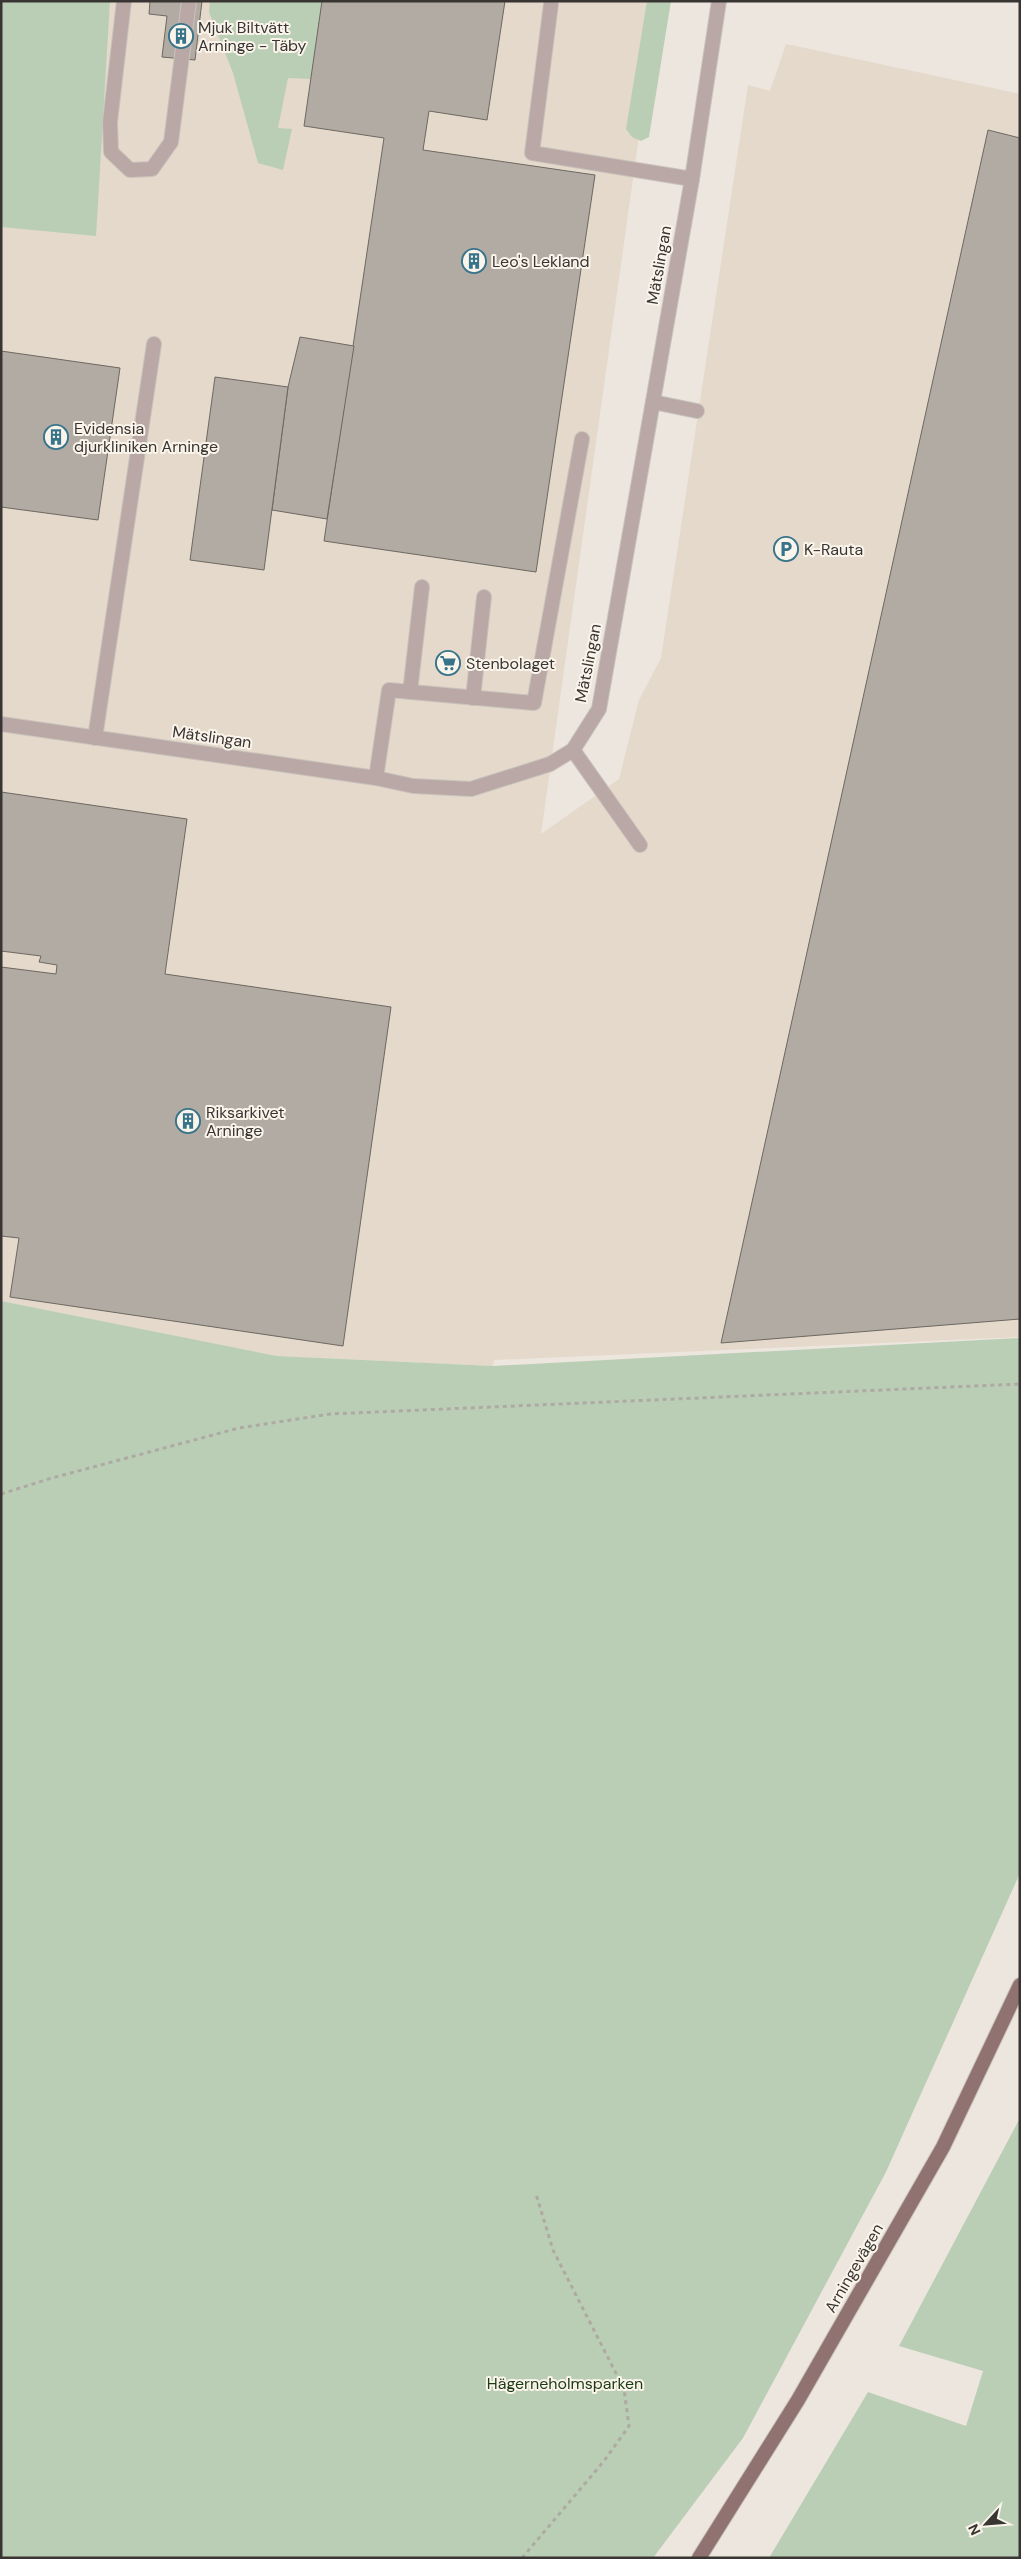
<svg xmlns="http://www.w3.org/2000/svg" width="1021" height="2559" viewBox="0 0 1021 2559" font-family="'DM Sans',sans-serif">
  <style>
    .built { fill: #e4d9ca }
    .green { fill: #baceb6 }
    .building { fill: #b1aba3; stroke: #6d6861 }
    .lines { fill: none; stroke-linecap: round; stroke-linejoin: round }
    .service-casing { stroke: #c9c3bc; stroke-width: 16 }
    .minor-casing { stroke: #c9c3bc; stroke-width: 16 }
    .primary-casing { stroke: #c9c3bc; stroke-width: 16 }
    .path { stroke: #aea9a3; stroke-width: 3; stroke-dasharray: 4 4; stroke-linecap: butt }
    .service { stroke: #b9a8a6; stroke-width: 14 }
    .minor { stroke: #b9a8a6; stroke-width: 14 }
    .primary { stroke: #907270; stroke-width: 14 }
    .labels { text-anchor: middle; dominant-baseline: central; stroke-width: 4; stroke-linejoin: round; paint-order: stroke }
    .poi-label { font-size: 16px; fill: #383532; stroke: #faf4eb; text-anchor: start }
    .street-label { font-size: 16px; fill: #383532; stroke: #faf4eb }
    .park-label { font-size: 16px; fill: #1b3b14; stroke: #faf4eb }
  </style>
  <rect width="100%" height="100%" fill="#ede6de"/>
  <polygon class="built" points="1,1 658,1 541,834 619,779 639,700 661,658 748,85 770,91 786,44 1020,94 1020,1337 494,1360 493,1366 277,1356 1,1301"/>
  <g class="green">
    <polygon points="1,1 110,1 96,236 1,227"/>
    <polygon points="210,1 322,1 311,79 288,78 278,128 292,129 283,170 258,163 233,73 209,12"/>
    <polygon points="647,1 671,1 649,137 641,141 632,137 626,129"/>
    <polygon points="1,1301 277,1356 493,1366 1020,1338 1020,1873 886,2172 743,2438 653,2558 1,2558"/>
    <polygon points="1020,2118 1020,2558 769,2558 868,2392 966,2426 983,2371 899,2346"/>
  </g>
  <g class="building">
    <polygon points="150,1 202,1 195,60 162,57 167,16 149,14"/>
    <polygon points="322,1 505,1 487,120 429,111 423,150 595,175 536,572 324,541 384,138 304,126"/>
    <polygon points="988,130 1020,138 1020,1319 721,1343"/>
    <polygon points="300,337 354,346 327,519 272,510 288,387"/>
    <polygon points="1,351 120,368 98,520 1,507"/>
    <polygon points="215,377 288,387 264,570 190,560"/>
    <polygon points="1,792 187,819 165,974 391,1007 343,1346 10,1297 19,1238 1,1236 1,967 56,974 57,965 39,962 41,956 1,951"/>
  </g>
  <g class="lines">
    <defs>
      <g id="service">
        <polyline points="124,1 110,122 111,152 130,170 152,169 171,142 189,1"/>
        <polyline points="551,4 532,153 692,179"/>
        <polyline points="653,402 697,411"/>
        <polyline points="410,692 422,587"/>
        <polyline points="473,698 484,597"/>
        <polyline points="95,738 154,344"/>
        <polyline points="573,750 640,845"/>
        <polyline points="376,778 389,690 534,703 582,439"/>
      </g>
      <polyline id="minor" points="1,724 376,778 413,786 471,789 550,764 573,750 599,709 692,179 719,1"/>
      <polyline id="primary" points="699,2558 798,2400 943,2147 1020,1985"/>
    </defs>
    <use href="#service" class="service-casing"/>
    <use href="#minor" class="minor-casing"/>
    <use href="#primary" class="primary-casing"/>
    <g class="path">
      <polyline points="1,1494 52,1478 239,1428 330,1414 1020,1384"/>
      <polyline points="522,2558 604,2461 629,2426 624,2389 553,2250 536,2194"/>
    </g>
    <use href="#service" class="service"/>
    <use href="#minor" class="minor"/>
    <use href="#primary" class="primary"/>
  </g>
  <defs>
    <symbol id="building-ring" viewBox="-11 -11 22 22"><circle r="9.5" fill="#faf4eb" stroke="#37738a" stroke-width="1.5"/><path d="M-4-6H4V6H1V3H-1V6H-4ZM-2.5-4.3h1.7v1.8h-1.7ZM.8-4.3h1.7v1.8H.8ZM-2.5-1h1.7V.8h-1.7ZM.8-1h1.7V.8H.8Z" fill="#37738a"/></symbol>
    <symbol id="parking-ring" viewBox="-11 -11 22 22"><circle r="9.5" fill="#faf4eb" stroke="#37738a" stroke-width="1.5"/><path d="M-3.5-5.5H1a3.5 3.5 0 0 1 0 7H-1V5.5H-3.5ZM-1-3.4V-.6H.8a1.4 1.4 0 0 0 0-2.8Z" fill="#37738a"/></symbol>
    <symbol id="supermarket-ring" viewBox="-11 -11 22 22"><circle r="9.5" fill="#faf4eb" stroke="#37738a" stroke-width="1.5"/><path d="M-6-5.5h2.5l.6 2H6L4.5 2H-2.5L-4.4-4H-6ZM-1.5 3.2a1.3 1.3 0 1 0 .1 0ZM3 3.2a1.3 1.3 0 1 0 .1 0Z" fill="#37738a"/></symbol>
  </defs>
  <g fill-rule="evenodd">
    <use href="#building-ring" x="167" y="22" width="28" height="28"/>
    <use href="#building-ring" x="460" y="247" width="28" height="28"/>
    <use href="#building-ring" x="42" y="423" width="28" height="28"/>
    <use href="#parking-ring" x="772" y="535" width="28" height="28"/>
    <use href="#supermarket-ring" x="434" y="649" width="28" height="28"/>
    <use href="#building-ring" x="174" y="1107" width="28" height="28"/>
  </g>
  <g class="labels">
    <g class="poi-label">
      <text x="198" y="27">Mjuk Biltvätt<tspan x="198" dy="18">Arninge - Täby</tspan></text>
      <text x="492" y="261">Leo's Lekland</text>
      <text x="74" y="428">Evidensia<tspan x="74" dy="18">djurkliniken Arninge</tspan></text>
      <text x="804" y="549">K-Rauta</text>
      <text x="466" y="663">Stenbolaget</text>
      <text x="206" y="1112">Riksarkivet<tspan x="206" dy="18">Arninge</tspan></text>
    </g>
    <g class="street-label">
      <text transform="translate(659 265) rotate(-80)">Mätslingan</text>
      <text transform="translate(588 663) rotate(-79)">Mätslingan</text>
      <text transform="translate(212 737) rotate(8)">Mätslingan</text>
      <text transform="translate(854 2268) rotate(-60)">Arningevägen</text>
    </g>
    <g class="park-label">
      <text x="565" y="2383">Hägerneholmsparken</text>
    </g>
  </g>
  <rect width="1021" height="2559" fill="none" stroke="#383532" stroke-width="5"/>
  <g transform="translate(986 2524) rotate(244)" stroke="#faf4eb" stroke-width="4" paint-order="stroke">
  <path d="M0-4L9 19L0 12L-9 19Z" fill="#383532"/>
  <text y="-8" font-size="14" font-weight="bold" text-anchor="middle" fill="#383532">N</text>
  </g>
</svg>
